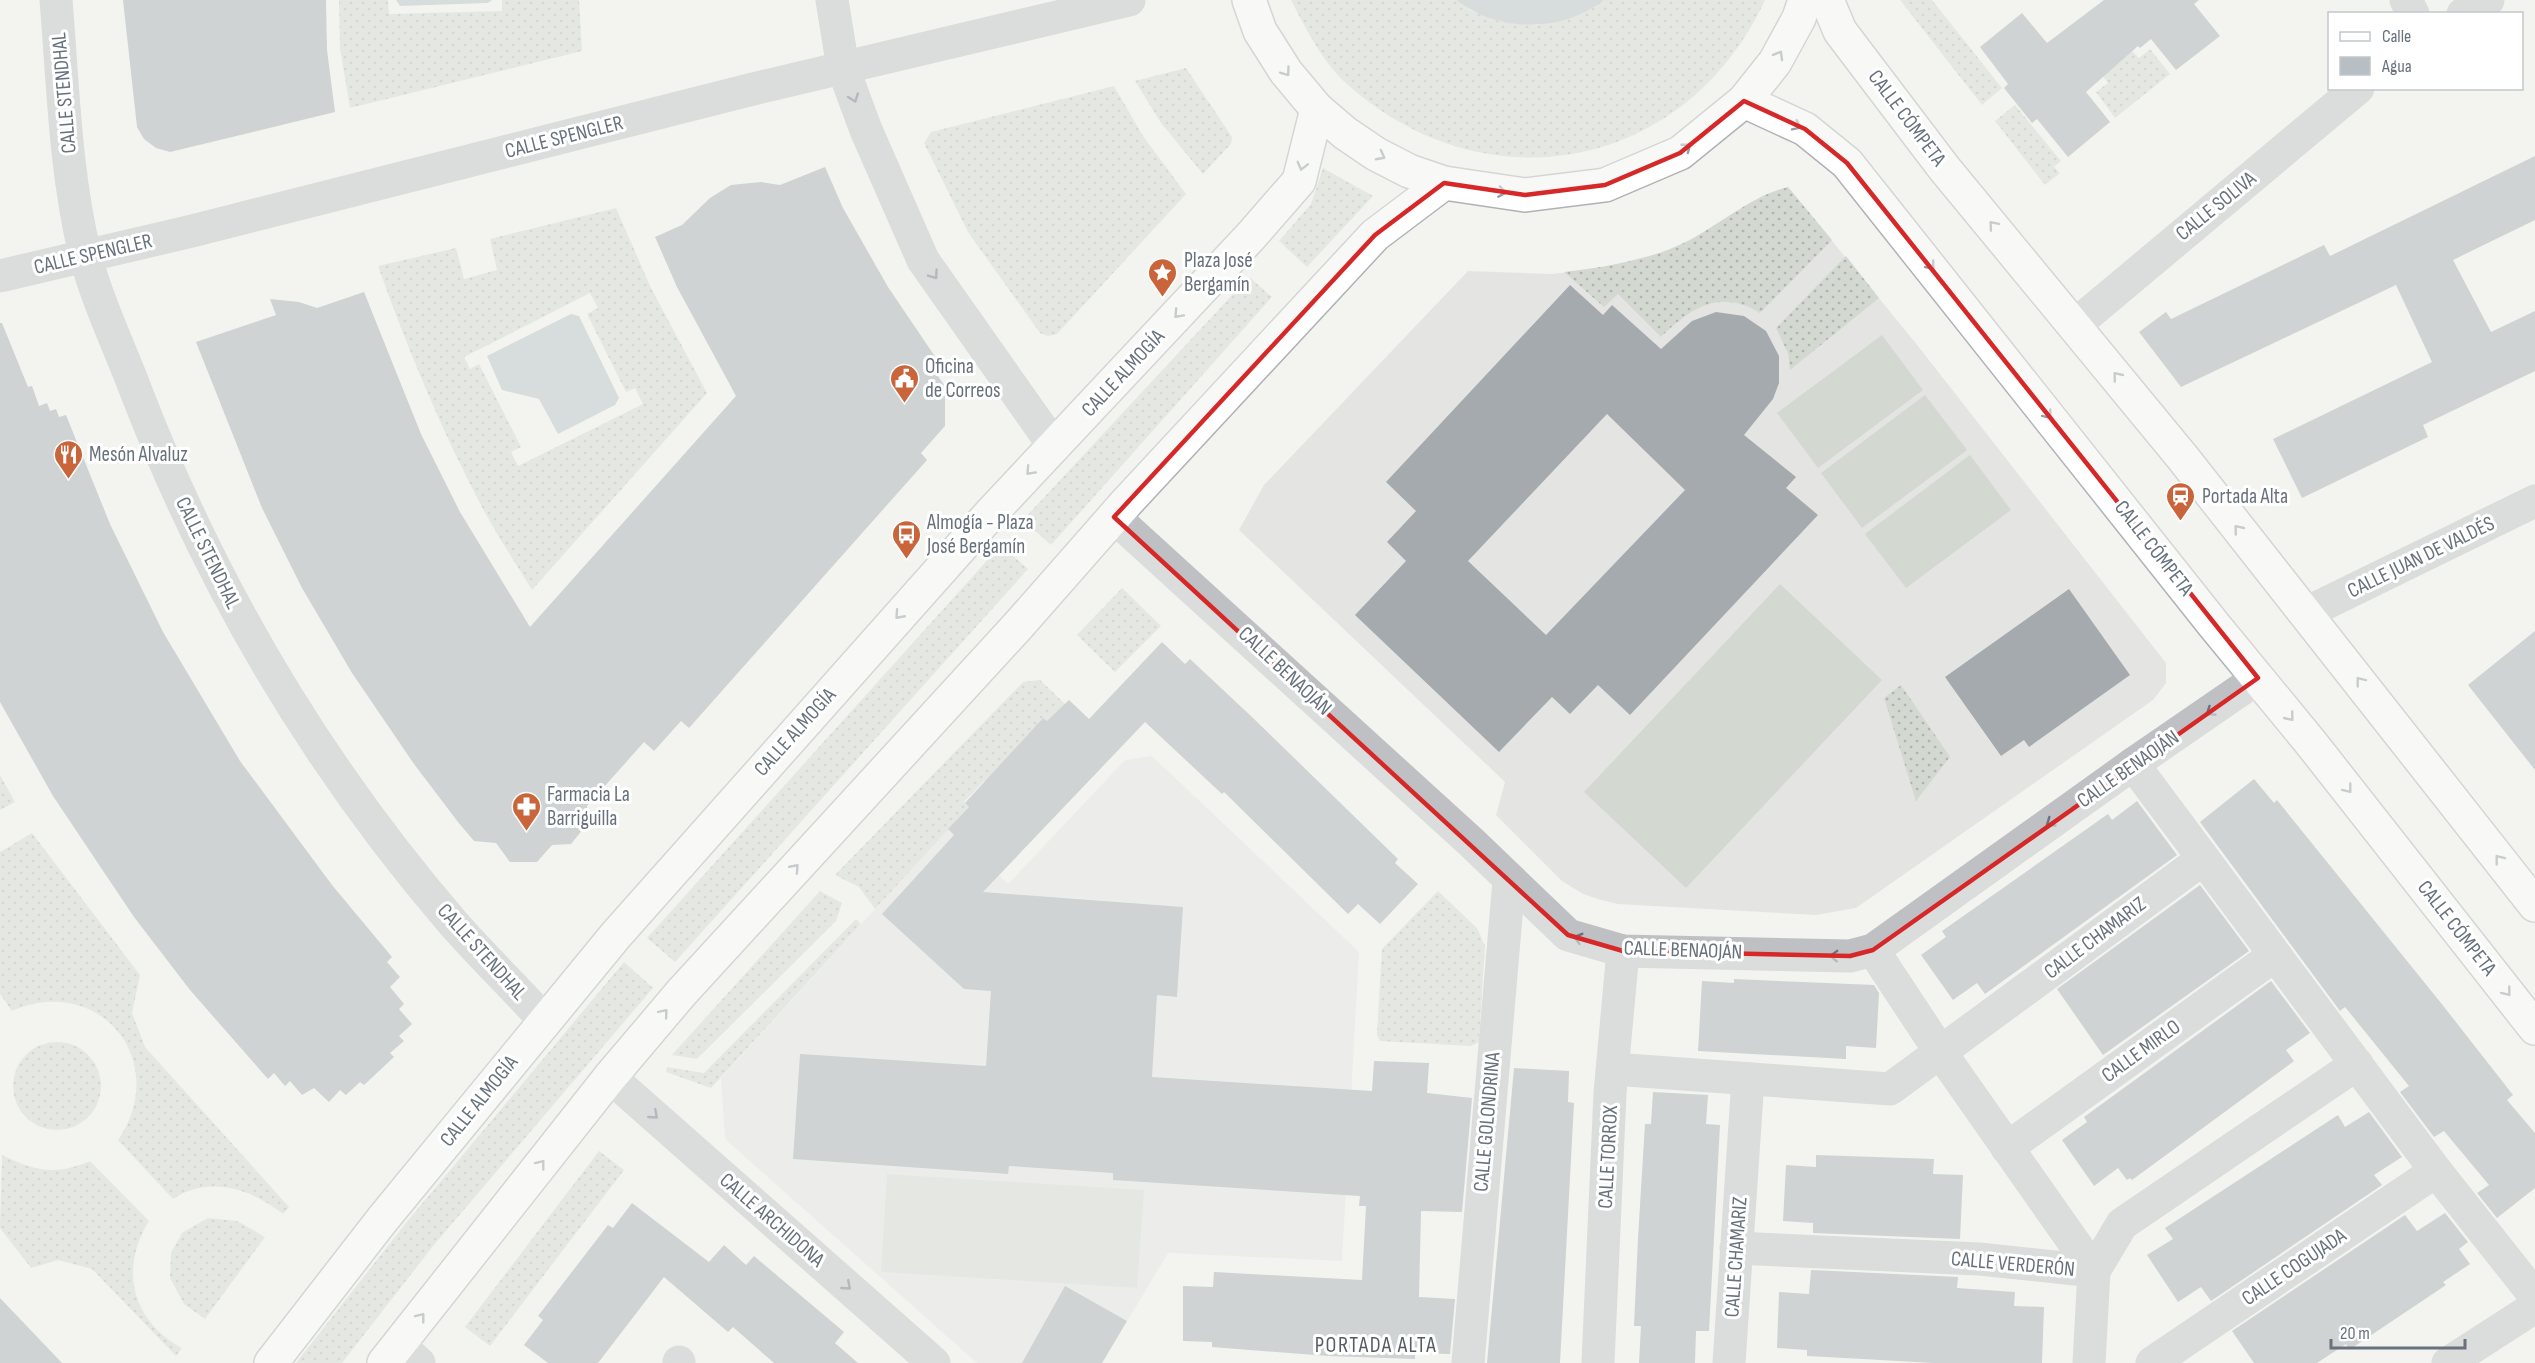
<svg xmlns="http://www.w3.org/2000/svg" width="2535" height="1363" viewBox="0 0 2535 1363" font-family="'Sofia Sans Condensed',sans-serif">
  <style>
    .built { fill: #e4e5e3 }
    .grass { fill: url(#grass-dots); fill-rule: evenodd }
    .pitch { fill: #d3d8d0 }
    .water { fill: #b7bfc4 }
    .building { fill: #a5aaaf; fill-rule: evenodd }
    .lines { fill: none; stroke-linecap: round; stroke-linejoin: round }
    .major-casing { stroke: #afb2b6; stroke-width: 36 }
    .minor { stroke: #bec0c3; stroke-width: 33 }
    .major { stroke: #fff; stroke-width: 33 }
    .oneway { stroke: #959ca4 }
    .oneway2 { stroke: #67727d }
    .marked { fill: none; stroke: #d62828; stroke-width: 4.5; stroke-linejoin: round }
    .labels { text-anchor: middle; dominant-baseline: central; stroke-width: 6; stroke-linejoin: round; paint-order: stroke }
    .street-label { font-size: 21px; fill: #67727d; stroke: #fff }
    .poi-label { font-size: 21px; fill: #67727d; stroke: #fff; text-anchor: start }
    .neighbourhood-label { font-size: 22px; letter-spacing: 1.5px; fill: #545c64; stroke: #fff }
  </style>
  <defs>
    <pattern id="grass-dots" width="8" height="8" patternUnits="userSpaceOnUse" patternTransform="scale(1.5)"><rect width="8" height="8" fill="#d3d8d0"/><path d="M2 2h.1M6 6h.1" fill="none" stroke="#afb4ae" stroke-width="1.8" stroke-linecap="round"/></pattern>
  </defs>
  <rect width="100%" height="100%" fill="#f3f4f0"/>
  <g class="built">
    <polygon points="1788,187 1914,341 2166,663 2166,683 2153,700 1856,908 1816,915 1618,904 1601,900 1583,894 1562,881 1496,815 1505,782 1239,530 1264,485 1468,271 1551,274 1596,269 1661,253 1690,240 1762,196"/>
    <polygon points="1152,756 1359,952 1342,1261 1168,1253 1102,1363 977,1363 725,1139 721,1078 948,829 1008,884 1125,760"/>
  </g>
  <g class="grass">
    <polygon points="339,0 388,0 389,14 502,11 502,0 579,0 582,51 350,108 340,48"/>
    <path d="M 1291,0 L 1456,0 L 1472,11 L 1499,21 L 1537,25 L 1575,16 L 1604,0 L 1765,0 C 1687,169 1489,209 1349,86 C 1323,63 1307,31 1291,0 Z"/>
    <polygon points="1900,0 1932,0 2002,88 1982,105"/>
    <polygon points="2150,49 2170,74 2115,118 2096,92 2108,83 2102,75 2132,51 2139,58"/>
    <polygon points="1186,68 1232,137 1231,144 1203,174 1161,123 1135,81"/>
    <polygon points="1114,86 1143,136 1186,194 1057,334 1048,336 1040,333 968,232 924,143 931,132"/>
    <polygon points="2015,105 2061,161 2054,167 2060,173 2045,185 1995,121"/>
    <polygon points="1323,168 1373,196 1307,267 1279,241 1311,204"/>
    <path d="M 1788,187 L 1832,240 L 1760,313 C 1720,288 1690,309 1661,337 L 1618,294 L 1604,307 L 1564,272 C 1607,267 1651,260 1690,240 C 1722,223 1752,196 1788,187 Z"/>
    <path d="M 616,208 L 651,288 L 707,393 L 532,590 C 516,564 499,538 484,511 C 442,432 408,350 378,266 L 456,248 L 464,279 L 497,270 L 490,239 ZM 590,293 L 598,308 L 587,314 L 626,392 L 635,388 L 643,404 L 518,466 L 511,452 L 521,447 L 479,364 L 470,369 L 464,357 Z"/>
    <polygon points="1846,256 1879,298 1790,370 1788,353 1776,328"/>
    <polygon points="1249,277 1272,297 1051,545 1023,520"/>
    <polygon points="1001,545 1028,569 675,962 647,938"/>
    <polygon points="1122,588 1161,626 1115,672 1077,635"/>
    <polygon points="1040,680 1065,704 1048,722 1043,718 988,785 984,781 964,802 969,807 875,909 859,887 835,875 1023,682"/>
    <polygon points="1901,685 1950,757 1916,801 1884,698"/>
    <polygon points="0,775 15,802 0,810"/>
    <path d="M 32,833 L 140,975 L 132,1013 L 145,1047 L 289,1207 L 283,1214 C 252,1189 209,1175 173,1199 L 118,1140 C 172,1061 99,973 12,1011 L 0,994 L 0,852 Z"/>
    <polygon points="820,891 842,903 836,921 697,1059 672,1055"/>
    <polygon points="1438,891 1477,928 1485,946 1479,1042 1471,1046 1380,1041 1377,1035 1382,949"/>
    <polygon points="856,919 861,924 711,1088 666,1072 667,1067 704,1073"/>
    <polygon points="624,962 653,988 433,1246 342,1363 296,1363 406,1223"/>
    <circle cx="57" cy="1086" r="44"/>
    <polygon points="599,1151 624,1170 490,1346 465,1327"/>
    <path d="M 2,1155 C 35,1171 55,1176 90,1161 L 149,1221 C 119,1269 132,1321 182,1348 L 176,1356 L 92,1269 L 58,1260 L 31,1268 L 0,1228 Z"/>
    <polygon points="208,1218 237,1221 265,1237 205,1319 184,1304 170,1278 171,1253 182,1233"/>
  </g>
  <g class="pitch">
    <polygon points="1882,335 1923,390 1818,468 1777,413"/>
    <polygon points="1925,395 1967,450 1862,528 1821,473"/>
    <polygon points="1970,455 2011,510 1906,588 1865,534"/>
    <polygon points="1780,584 1882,680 1686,888 1584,792"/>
    <polygon points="887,1174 1144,1190 1137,1288 881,1272"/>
  </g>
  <g class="water">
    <polygon points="396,0 492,0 488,3 400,6"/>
    <path d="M 1456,0 L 1604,0 C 1561,33 1499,33 1456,0 Z"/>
    <polygon points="571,314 579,316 619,398 615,405 558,434 539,399 502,390 487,356"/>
  </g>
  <g class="building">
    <polygon points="123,0 326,0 327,50 335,112 170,152 156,148 144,139 137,127"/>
    <polygon points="2104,0 2199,0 2194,4 2220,36 2176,70 2151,39 2140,48 2138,46 2086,92 2110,122 2068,157 2037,119 2032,123 2004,88 2008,84 1980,47 2022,13 2047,43"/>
    <polygon points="2535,156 2535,220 2453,260 2491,332 2535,311 2535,371 2423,425 2428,437 2302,498 2273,439 2432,362 2396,285 2181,387 2139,332 2166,312 2171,319 2324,245 2330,256"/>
    <polygon points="825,167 843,208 888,287 936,358 929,364 945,386 945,426 921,453 927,460 689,728 681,721 654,751 644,742 587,806 588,823 571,844 552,845 537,862 510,862 496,843 474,841 458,822 414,764 352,673 302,588 262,508 196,342 276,315 270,299 299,302 317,308 364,292 421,434 460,512 530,627 736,396 677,287 655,237 682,225 710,198 731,185 761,182 780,185"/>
    <path d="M 1570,285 L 1603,315 L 1612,305 L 1661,349 L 1692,321 L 1716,312 L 1744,316 L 1766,331 L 1779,356 L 1779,383 L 1773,399 L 1744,435 L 1796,477 L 1786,488 L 1818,515 L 1630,715 L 1598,685 L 1570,714 L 1552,697 L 1499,752 L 1355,615 L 1406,561 L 1387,542 L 1416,511 L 1386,482 ZM 1607,414 L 1685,490 L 1546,635 L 1468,561 Z"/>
    <polygon points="0,323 2,323 28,387 32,386 39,406 47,403 50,411 56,409 59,417 66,415 110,524 163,632 240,761 332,885 392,957 387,962 400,977 390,987 404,1004 399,1009 412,1024 399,1036 404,1041 390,1053 394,1057 364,1085 360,1082 346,1095 340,1090 329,1102 314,1088 302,1095 290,1081 285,1086 274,1073 268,1079 190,990 134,917 53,796 0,702"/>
    <polygon points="2069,589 2130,675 2029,747 2024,740 2001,756 1945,677"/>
    <polygon points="2535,631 2535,770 2468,685"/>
    <polygon points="1162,642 1185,664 1190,659 1252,717 1398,859 1395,863 1418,884 1380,924 1358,904 1348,914 1224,792 1222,794 1145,722 983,892 1183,907 1177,997 1157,995 1152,1077 1372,1091 1374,1061 1429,1063 1427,1093 1472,1098 1462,1212 1421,1211 1419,1297 1455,1299 1450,1354 1415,1353 1415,1359 1328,1356 1212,1347 1212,1342 1183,1341 1183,1286 1213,1287 1214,1272 1362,1280 1366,1206 1359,1206 1360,1196 1113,1180 1113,1173 1009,1166 1008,1174 793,1159 800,1054 986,1066 991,991 964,989 882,914 954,835 948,829 969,807 965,803 1043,718 1047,721 1069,700 1089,719"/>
    <polygon points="2254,779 2274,803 2277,800 2441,1003 2513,1095 2507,1100 2535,1133 2535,1188 2497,1218 2477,1193 2489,1185 2444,1131 2434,1137 2400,1092 2409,1086 2345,1007 2340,1011 2200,822"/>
    <polygon points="2137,801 2177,855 1985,994 1977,983 1953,1000 1921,955 1946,937 1942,931 2108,814 2112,820"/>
    <polygon points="2200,885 2249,951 2103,1055 2057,989"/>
    <polygon points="1734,979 1874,985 1879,993 1876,1048 1846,1046 1846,1059 1698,1051 1702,981 1734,983"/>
    <polygon points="2271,981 2310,1033 2286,1050 2294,1061 2132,1180 2130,1178 2127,1180 2118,1168 2094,1186 2062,1140 2087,1122 2084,1117"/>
    <polygon points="1514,1068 1569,1071 1568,1102 1574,1103 1560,1363 1487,1363"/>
    <polygon points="1653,1092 1708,1095 1706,1124 1720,1125 1709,1331 1696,1331 1695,1363 1639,1363 1641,1326 1634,1326 1638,1238 1645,1124 1651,1124"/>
    <polygon points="2369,1112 2402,1157 2374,1175 2382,1185 2211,1301 2201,1287 2178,1302 2147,1255 2173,1239 2165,1228 2338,1115 2345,1127"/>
    <polygon points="1816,1155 1934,1159 1933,1174 1963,1175 1960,1239 1813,1233 1813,1223 1783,1221 1786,1165 1816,1167"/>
    <polygon points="632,1203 709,1262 724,1245 746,1265 754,1256 844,1332 835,1343 858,1363 774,1363 733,1327 728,1332 664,1277 598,1363 548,1363 524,1345 543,1320 538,1316 608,1225 613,1228"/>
    <polygon points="2445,1213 2468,1242 2459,1249 2470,1264 2443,1282 2446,1285 2349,1350 2346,1344 2317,1363 2254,1363 2232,1331 2405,1215 2417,1231"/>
    <polygon points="1811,1270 1958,1277 1957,1288 2015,1292 2014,1306 2044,1307 2042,1363 1933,1363 1863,1359 1807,1356 1807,1350 1777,1348 1779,1292 1809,1294"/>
    <polygon points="1065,1286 1127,1321 1102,1363 1022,1363"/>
    <polygon points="0,1298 62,1363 0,1363"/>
  </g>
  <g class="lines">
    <defs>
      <g id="major">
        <polyline points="1249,0 1260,31 1286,72 1317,109 1345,133 1376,154 1409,171 1444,183 1525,195 1605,185 1680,153 1744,101 1775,62 1799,18 1805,0"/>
        <polyline points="1827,0 1840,31 1944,168 2183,458 2535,905"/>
        <polyline points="1744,101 1805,129 1847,163 2214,625 2311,743 2535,1028"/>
        <polyline points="271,1363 382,1220 616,935 992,512 1251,236 1299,181 1317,109"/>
        <polyline points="384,1363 610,1077 682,992 1017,627 1126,503 1375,235 1444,183"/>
      </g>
    </defs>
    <use href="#major" class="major-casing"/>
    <g class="minor">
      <path d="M 56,0 C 63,84 65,172 85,254 C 97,301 119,346 136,391 C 211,586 317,765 453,923 C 483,957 515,988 545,1021"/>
      <polyline points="832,0 843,68 866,130 923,260 1054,446"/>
      <polyline points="2406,0 2413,14"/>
      <polyline points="2463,14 2488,0"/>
      <polyline points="0,276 192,231 753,89 1129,0"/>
      <polyline points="2075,325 2358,88"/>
      <polyline points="1114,517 1471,842 1568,935 1623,951 1850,956 1873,950 2133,764 2258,678"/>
      <polyline points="2306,613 2535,501"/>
      <polyline points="2133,764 2436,1171 2535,1296"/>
      <polyline points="1873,950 1941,1053 2094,1271 2089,1363"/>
      <polyline points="1613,1069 1890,1089 2203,859"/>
      <polyline points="610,1077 934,1363"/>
      <polyline points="2007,1148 2275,955"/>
      <polyline points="1736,1248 1979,1259 2094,1271"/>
      <polyline points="2094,1271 2122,1224 2357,1064"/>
      <polyline points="399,1345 419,1363"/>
      <polyline points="679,1362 679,1363"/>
      <polyline points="1468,1363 1509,881"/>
      <polyline points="1598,1363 1610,1093 1623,951"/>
      <polyline points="1729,1363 1748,1079"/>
      <polyline points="2152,1363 2436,1171"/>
      <polyline points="2448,1363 2535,1307"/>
    </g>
    <use href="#major" class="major"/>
  </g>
  <defs><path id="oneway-chevron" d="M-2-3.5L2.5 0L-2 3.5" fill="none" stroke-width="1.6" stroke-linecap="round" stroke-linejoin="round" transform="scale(1.5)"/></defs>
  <g class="oneway">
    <use href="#oneway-chevron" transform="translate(1779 55) rotate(-60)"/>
    <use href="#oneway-chevron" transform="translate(1286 72) rotate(54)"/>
    <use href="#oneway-chevron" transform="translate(1797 126) rotate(26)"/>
    <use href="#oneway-chevron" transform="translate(1687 147) rotate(-38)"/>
    <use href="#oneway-chevron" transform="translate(1381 156) rotate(28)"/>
    <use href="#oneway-chevron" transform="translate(1302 166) rotate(104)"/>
    <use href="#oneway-chevron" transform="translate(1502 192) rotate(9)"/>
    <use href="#oneway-chevron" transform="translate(1993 225) rotate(-130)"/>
    <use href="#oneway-chevron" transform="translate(1931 266) rotate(51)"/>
    <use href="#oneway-chevron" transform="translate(1178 314) rotate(133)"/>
    <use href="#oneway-chevron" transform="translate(2117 376) rotate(-129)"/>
    <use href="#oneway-chevron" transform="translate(2048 415) rotate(52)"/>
    <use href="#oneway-chevron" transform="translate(1030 471) rotate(133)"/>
    <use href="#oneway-chevron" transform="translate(2238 529) rotate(-129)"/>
    <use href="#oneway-chevron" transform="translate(899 615) rotate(132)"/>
    <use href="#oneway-chevron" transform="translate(2360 681) rotate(-128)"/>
    <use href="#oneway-chevron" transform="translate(2290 717) rotate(51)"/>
    <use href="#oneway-chevron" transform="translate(2348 789) rotate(52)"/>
    <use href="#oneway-chevron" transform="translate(2499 859) rotate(-128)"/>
    <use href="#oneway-chevron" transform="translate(795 868) rotate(-48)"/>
    <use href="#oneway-chevron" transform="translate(2507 992) rotate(52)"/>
    <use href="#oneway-chevron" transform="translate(664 1013) rotate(-50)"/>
    <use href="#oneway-chevron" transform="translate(541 1164) rotate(-52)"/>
    <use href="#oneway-chevron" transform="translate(421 1317) rotate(-52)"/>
  </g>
  <g class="oneway2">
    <use href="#oneway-chevron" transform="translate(854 98) rotate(70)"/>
    <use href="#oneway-chevron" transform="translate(934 275) rotate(55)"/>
    <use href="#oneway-chevron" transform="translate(2210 712) rotate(146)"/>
    <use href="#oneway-chevron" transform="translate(2050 823) rotate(144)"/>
    <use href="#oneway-chevron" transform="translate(1578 938) rotate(-164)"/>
    <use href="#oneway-chevron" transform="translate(1834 956) rotate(-178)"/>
    <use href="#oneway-chevron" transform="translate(654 1115) rotate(41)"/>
    <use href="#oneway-chevron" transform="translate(847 1286) rotate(41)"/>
  </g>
  <path d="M0 0H2535V1363H0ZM 1744,101 L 1805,129 L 1847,163 L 2258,678 L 1873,950 L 1850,956 L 1623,951 L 1568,935 L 1114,517 L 1375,235 L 1444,183 L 1525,195 L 1605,185 L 1680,153 Z" fill="#f3f4f0" fill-opacity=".55" fill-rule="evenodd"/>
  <path class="marked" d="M 1744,101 L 1805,129 L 1847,163 L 2258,678 L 1873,950 L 1850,956 L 1623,951 L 1568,935 L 1114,517 L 1375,235 L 1444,183 L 1525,195 L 1605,185 L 1680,153 Z"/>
  <defs>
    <symbol id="sight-pin" viewBox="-11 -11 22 30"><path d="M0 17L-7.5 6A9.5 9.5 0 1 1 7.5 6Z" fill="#ca643a" stroke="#fff"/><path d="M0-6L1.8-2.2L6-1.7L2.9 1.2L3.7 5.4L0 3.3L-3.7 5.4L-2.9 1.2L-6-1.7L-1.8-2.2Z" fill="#fff"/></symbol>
    <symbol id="civic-pin" viewBox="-11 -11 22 30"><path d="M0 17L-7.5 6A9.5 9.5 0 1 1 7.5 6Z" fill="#ca643a" stroke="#fff"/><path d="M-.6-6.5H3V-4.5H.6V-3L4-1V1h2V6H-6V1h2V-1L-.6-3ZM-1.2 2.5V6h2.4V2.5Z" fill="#fff"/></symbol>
    <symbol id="restaurant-pin" viewBox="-11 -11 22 30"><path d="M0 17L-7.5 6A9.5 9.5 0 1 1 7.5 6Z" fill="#ca643a" stroke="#fff"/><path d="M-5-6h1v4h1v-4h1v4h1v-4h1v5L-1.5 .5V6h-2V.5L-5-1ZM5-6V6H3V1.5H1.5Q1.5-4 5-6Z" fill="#fff"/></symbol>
    <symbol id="station-pin" viewBox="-11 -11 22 30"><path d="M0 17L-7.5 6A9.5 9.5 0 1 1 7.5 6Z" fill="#ca643a" stroke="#fff"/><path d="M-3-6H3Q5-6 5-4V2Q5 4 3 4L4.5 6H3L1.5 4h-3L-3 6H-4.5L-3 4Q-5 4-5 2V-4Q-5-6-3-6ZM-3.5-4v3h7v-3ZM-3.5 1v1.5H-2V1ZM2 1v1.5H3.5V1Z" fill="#fff"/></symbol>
    <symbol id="bus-pin" viewBox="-11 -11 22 30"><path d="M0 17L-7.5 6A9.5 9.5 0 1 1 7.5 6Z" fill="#ca643a" stroke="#fff"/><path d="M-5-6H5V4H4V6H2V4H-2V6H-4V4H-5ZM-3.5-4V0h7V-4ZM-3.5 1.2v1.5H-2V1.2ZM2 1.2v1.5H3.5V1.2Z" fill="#fff"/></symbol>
    <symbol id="pharmacy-pin" viewBox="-11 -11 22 30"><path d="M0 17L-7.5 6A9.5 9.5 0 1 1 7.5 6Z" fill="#ca643a" stroke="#fff"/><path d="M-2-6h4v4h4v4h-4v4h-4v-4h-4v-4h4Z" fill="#fff"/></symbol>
  </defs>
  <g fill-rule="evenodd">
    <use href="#sight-pin" x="1146" y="256" width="33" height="45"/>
    <use href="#civic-pin" x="888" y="362" width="33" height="45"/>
    <use href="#restaurant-pin" x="52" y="438" width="33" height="45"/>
    <use href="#station-pin" x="2164" y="480" width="33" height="45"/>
    <use href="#bus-pin" x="890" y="518" width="33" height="45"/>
    <use href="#pharmacy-pin" x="510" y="790" width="33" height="45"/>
  </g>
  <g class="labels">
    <g class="street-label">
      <text transform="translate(64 93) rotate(-95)">CALLE STENDHAL</text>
      <text transform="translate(1907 118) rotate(53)">CALLE CÓMPETA</text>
      <text transform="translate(564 137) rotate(-14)">CALLE SPENGLER</text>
      <text transform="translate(2216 206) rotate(-39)">CALLE SOLIVA</text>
      <text transform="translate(93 254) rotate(-13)">CALLE SPENGLER</text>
      <text transform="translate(1123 373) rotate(-47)">CALLE ALMOGÍA</text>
      <text transform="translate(2154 548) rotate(52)">CALLE CÓMPETA</text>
      <text transform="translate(208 553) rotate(64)">CALLE STENDHAL</text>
      <text transform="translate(2421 557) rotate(-26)">CALLE JUAN DE VALDÉS</text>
      <text transform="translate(1285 671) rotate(43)">CALLE BENAOJÁN</text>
      <text transform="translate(795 732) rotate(-48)">CALLE ALMOGÍA</text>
      <text transform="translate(2128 769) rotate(-35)">CALLE BENAOJÁN</text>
      <text transform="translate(2457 928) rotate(52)">CALLE CÓMPETA</text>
      <text transform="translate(2095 938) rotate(-37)">CALLE CHAMARIZ</text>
      <text transform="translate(1683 950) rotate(2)">CALLE BENAOJÁN</text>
      <text transform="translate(482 952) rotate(48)">CALLE STENDHAL</text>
      <text transform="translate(2141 1051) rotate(-36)">CALLE MIRLO</text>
      <text transform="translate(479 1101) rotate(-51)">CALLE ALMOGÍA</text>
      <text transform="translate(1487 1122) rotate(-85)">CALLE GOLONDRINA</text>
      <text transform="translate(1608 1157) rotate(-87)">CALLE TORROX</text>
      <text transform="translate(772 1220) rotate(41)">CALLE ARCHIDONA</text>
      <text transform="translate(1736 1257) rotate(-86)">CALLE CHAMARIZ</text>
      <text transform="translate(2013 1264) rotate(5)">CALLE VERDERÓN</text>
      <text transform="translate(2294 1267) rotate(-34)">CALLE COGUJADA</text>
    </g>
    <g class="poi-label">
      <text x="1184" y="260">Plaza José<tspan x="1184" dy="24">Bergamín</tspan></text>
      <text x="925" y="366">Oficina<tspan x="925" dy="24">de Correos</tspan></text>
      <text x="89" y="454">Mesón Alvaluz</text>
      <text x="2202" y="496">Portada Alta</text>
      <text x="927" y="522">Almogía - Plaza<tspan x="927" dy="24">José Bergamín</tspan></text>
      <text x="547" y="794">Farmacia La<tspan x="547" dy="24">Barriguilla</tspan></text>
    </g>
    <g class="neighbourhood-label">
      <text x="1376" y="1345">PORTADA ALTA</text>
    </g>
  </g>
  <rect x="2328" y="12" width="195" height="78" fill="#ffffff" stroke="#c2c7cb" stroke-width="1.5"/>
  <rect x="2340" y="32" width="30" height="9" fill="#ffffff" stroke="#c2c7cb" stroke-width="1.5"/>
  <text x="2382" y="42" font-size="18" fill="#67727d">Calle</text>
  <rect x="2340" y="57" width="30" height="18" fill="#b7bfc4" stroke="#c2c7cb" stroke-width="1.5"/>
  <text x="2382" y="72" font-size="18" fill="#67727d">Agua</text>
  <path d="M2331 1339v9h134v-9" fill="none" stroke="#67727d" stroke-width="3"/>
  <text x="2340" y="1339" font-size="18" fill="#67727d" stroke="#ffffff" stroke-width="4.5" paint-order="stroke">20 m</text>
</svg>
